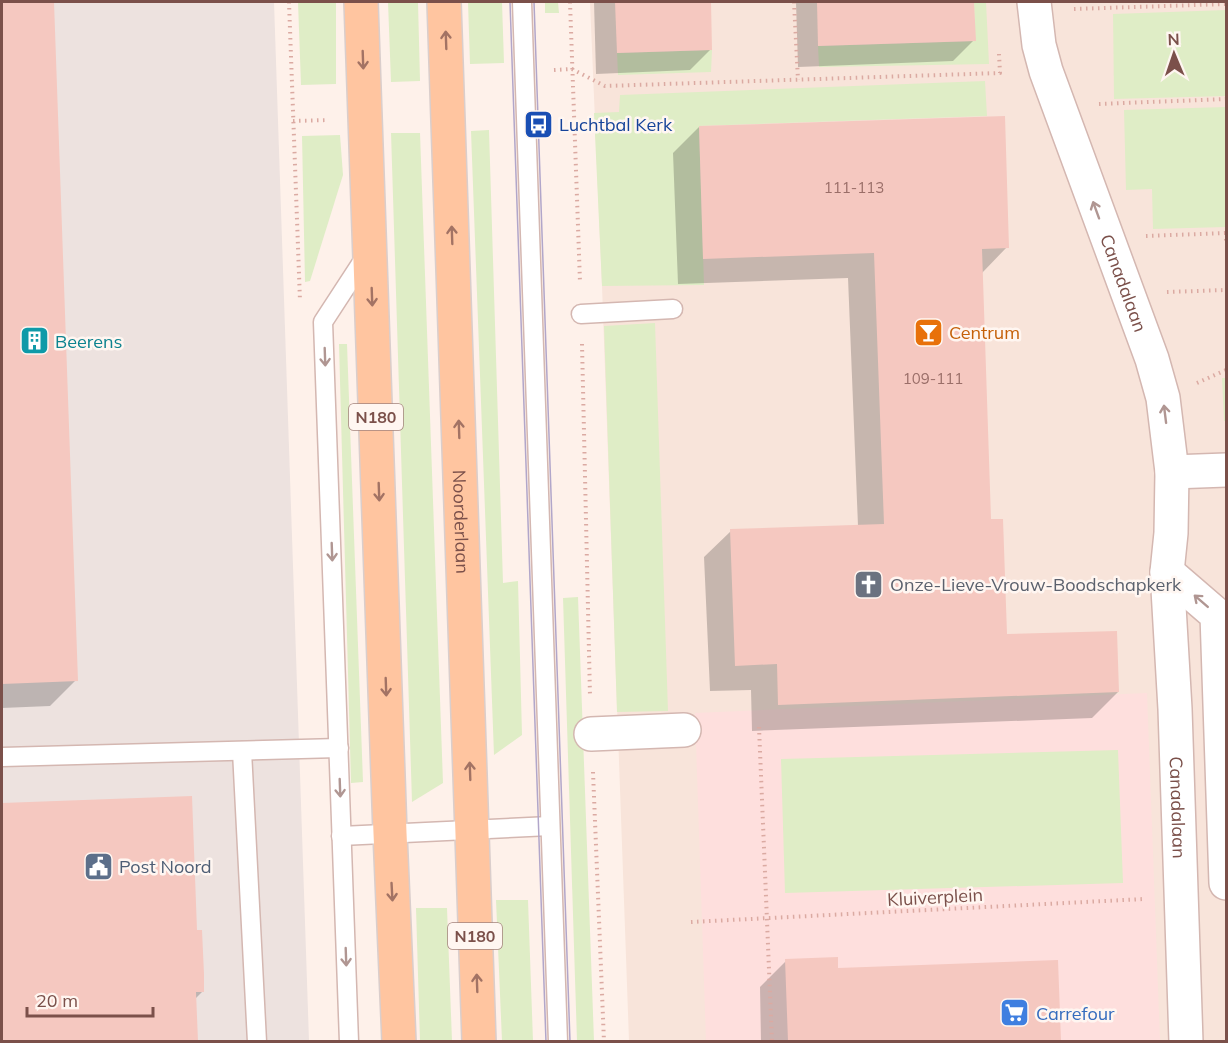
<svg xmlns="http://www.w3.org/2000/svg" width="1228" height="1043" viewBox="0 0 1228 1043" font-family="Mulish,sans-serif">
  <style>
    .residential { fill: #f8e4da }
    .commercial { fill: #fedfdd }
    .industrial { fill: #ede2df }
    .green { fill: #dfedc6 }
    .shadow { fill: #0003 }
    .building { fill: #f5c8c0 }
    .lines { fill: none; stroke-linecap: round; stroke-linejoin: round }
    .lane-casing { stroke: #d4b7b1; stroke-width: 21 }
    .street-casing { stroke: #d4b7b1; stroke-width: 36 }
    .primary-casing { stroke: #dacecc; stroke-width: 36 }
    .path { stroke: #dbaaa2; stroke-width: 4; stroke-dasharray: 1.5 4.5; stroke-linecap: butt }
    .lane { stroke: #fff; stroke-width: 18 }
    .street { stroke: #fff; stroke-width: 33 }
    .primary { stroke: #ffc5a0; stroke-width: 33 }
    .tram { stroke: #b1a6ca; stroke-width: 1.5 }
    .oneway { stroke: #a37364 }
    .oneway2 { stroke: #b09692 }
    .labels { text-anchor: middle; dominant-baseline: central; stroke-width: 5; stroke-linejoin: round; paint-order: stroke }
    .number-label { font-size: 15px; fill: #9a6e68 }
    .shield { fill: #fff6f1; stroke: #a3827c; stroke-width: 1.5 }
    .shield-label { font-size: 16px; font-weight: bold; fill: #7b504a }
    .transit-label { font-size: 18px; fill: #164399; stroke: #fff6f1; text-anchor: start }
    .street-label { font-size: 18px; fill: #7b504a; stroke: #fff6f1 }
    .food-label { font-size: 18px; fill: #c56008; stroke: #fff6f1; text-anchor: start }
    .culture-label { font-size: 18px; fill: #0d838f; stroke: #fff6f1; text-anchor: start }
    .worship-label { font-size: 18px; fill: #5b616d; stroke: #fff6f1; text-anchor: start }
    .service-label { font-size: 18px; fill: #4e5e75; stroke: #fff6f1; text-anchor: start }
    .shop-label { font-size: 18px; fill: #366cbe; stroke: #fff6f1; text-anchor: start }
  </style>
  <rect width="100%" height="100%" fill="#fef1ea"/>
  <polygon class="residential" points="590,2 1226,2 1226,1041 629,1041 602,286"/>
  <polygon class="commercial" points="1147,693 1160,1041 706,1041 695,713"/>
  <polygon class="industrial" points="2,2 274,2 309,1041 2,1042"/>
  <g class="green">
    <polygon points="298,2 336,2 336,84 301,85"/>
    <polygon points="388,2 418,2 420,81 391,82"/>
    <polygon points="468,2 502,2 504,63 470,64"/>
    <polygon points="545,2 558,2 559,13 545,13"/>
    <polygon points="974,2 986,2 989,64 819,67 818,46 975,41"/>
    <polygon points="1226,10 1226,96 1114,99 1113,14"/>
    <polygon points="712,50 711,72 618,75 617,53"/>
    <polygon points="985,81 987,116 699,126 704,285 602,286 594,113 619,112 620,95"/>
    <polygon points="1226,107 1226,227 1153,229 1152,189 1126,190 1124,110"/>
    <polygon points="489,130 503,583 518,581 522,735 494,755 471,131"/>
    <polygon points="391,133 420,133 443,783 412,802"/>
    <polygon points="340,135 343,175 310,281 305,282 302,136"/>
    <polygon points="655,323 668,711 617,712 604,326"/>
    <polygon points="339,344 347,344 363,782 351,783"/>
    <polygon points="1222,378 1226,378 1226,421 1224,421"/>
    <polygon points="578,597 594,1041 577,1041 563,598"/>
    <polygon points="1118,750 1123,883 785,893 781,759"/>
    <polygon points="496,900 528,900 533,1041 502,1041"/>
    <polygon points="416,908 447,908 452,1041 420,1041"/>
  </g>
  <g class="shadow">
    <polygon points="2,2 52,2 76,680 50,706 2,708"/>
    <polygon points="594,2 709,2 711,49 690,70 596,74"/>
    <polygon points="796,2 973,2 974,40 953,61 798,67"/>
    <polygon points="699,127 1007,247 982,273 990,521 1006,636 1118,692 1092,718 752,731 751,690 710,691 704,557 731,531 858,526 848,278 678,284 673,153"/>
    <polygon points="190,798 196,931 203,991 195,999 197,1042 2,1042 2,805"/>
    <polygon points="786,961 837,969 1056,962 1059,1042 761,1042 760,987"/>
  </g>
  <g class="building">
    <polygon points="2,2 54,2 78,681 2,684"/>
    <polygon points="615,2 711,2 712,50 617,53"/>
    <polygon points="817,2 974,2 976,41 818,46"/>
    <polygon points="1005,116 1009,248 982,249 991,519 1003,519 1007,634 1117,631 1119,692 778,705 777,664 735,666 730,529 884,524 874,253 703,259 699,126"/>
    <polygon points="192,796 197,930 202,930 204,974 204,992 196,992 198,1041 2,1041 2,803"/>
    <polygon points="838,957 838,968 1058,960 1061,1041 788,1041 785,959"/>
  </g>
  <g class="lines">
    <defs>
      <g id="lane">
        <polyline points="522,2 558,1042"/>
        <polyline points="581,314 673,309"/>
        <polyline points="242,751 257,1042"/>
        <polyline points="2,757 339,748"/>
        <polyline points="341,836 550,826"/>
        <polyline points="349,1042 323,322 366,256"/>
      </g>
      <g id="street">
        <path id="s1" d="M 1034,2 L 1039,45 L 1046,71 L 1152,359 L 1163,398 L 1172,472 L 1171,533 L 1167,572 L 1175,709 L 1186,1042"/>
        <polyline points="1172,472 1226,470"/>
        <polyline points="1167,572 1217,615 1226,883"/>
        <polyline points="591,734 684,730"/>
      </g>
      <g id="primary">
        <polyline points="361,2 390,833 399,1042"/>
        <path id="s2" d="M 444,2 L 479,1042"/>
      </g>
    </defs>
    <use href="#lane" class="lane-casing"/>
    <use href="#street" class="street-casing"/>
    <use href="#primary" class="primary-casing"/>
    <g class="path">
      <polyline points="289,2 300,301"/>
      <polyline points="570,2 580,282"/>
      <polyline points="794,2 798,80"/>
      <polyline points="1074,9 1226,4"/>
      <polyline points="554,70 572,69 605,86 1000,73 999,54"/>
      <polyline points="1099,104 1226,99"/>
      <polyline points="293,121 329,120"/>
      <polyline points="1226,233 1226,243"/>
      <polyline points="1146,236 1226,233"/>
      <polyline points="1167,292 1226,290"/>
      <polyline points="582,344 590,696"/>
      <polyline points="1197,383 1226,370"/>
      <polyline points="759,727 772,1042"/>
      <polyline points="593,772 604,1042"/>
      <polyline points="691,922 1144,899"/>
    </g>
    <use href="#lane" class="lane"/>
    <use href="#street" class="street"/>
    <use href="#primary" class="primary"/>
    <g class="tram">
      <polyline points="510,2 546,1042"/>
      <polyline points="534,2 570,1042"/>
    </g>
  </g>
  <defs><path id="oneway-shaft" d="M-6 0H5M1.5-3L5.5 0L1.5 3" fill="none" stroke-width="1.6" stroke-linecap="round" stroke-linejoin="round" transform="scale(1.5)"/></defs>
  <g class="oneway">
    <use href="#oneway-shaft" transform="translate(446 40) rotate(-92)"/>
    <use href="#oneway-shaft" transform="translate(363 60) rotate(88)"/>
    <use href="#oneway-shaft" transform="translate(452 235) rotate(-92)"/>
    <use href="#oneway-shaft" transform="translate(372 297) rotate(88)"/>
    <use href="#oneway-shaft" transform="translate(459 429) rotate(-92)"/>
    <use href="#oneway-shaft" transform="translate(379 492) rotate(88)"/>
    <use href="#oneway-shaft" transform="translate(386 687) rotate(88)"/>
    <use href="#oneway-shaft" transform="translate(470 771) rotate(-92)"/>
    <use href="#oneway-shaft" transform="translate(392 892) rotate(87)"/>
    <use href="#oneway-shaft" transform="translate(477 983) rotate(-92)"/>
  </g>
  <g class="oneway2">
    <use href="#oneway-shaft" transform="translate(1096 210) rotate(-110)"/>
    <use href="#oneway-shaft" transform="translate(325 357) rotate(88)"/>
    <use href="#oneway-shaft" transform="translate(1165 414) rotate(-97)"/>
    <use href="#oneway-shaft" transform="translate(332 552) rotate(88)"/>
    <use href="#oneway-shaft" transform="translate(1201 601) rotate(-139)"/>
    <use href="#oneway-shaft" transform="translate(340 788) rotate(88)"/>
    <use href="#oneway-shaft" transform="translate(346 957) rotate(88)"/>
  </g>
  <defs>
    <symbol id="bus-square" viewBox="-11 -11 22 22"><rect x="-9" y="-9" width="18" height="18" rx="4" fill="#1a4fb4" stroke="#fff6f1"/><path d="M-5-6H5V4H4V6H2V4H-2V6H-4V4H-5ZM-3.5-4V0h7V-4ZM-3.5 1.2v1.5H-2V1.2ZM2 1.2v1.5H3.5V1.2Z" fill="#fff"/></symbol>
    <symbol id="bar-square" viewBox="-11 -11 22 22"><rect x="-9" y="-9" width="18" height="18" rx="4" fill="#e8710a" stroke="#fff6f1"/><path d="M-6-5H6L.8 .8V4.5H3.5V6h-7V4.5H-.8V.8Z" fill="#fff"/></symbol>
    <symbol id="building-square" viewBox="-11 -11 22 22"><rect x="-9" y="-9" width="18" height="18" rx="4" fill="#0f9aa8" stroke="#fff6f1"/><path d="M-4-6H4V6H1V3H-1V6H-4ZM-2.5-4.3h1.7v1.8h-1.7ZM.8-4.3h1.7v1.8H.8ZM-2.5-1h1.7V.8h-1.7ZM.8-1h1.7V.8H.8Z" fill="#fff"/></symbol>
    <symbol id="church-square" viewBox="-11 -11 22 22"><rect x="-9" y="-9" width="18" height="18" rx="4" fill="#6b7280" stroke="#fff6f1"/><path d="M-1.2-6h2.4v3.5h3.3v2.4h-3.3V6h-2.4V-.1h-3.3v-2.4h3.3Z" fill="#fff"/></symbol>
    <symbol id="civic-square" viewBox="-11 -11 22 22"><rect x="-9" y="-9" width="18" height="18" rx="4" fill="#5c6f8a" stroke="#fff6f1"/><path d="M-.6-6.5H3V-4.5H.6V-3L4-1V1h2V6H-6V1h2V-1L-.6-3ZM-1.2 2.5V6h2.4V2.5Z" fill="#fff"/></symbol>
    <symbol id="supermarket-square" viewBox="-11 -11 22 22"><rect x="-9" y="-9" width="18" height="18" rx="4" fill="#3f7fe0" stroke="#fff6f1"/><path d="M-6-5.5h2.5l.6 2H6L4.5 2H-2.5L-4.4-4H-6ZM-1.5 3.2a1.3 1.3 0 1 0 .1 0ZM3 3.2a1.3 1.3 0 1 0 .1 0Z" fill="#fff"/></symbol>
  </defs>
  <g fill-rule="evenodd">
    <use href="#bus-square" x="522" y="108" width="33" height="33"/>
    <use href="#bar-square" x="912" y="316" width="33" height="33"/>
    <use href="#building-square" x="18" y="324" width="33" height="33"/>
    <use href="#church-square" x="852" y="568" width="33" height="33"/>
    <use href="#civic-square" x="82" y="850" width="33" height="33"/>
    <use href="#supermarket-square" x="998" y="996" width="33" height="33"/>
  </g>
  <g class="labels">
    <g class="number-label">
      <text x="854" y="187">111-113</text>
      <text x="933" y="378">109-111</text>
    </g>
    <g class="shield">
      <rect x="349" y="404" width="54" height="26" rx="4.5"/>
      <rect x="448" y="923" width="54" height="26" rx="4.5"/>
    </g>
    <g class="shield-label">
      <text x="376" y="417">N180</text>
      <text x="475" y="936">N180</text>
    </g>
    <g class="transit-label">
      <text x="559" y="124">Luchtbal Kerk</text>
    </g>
    <g class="street-label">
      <text stroke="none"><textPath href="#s1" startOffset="296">Canadalaan</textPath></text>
      <text stroke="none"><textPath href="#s2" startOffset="520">Noorderlaan</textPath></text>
      <text stroke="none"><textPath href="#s1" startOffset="828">Canadalaan</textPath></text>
      <text transform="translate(935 897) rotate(-3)">Kluiverplein</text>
    </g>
    <g class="food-label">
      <text x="949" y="332">Centrum</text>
    </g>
    <g class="culture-label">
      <text x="55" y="341">Beerens</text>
    </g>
    <g class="worship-label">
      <text x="890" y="584">Onze-Lieve-Vrouw-Boodschapkerk</text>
    </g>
    <g class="service-label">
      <text x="119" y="866">Post Noord</text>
    </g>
    <g class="shop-label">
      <text x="1036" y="1013">Carrefour</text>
    </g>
  </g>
  <rect width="1228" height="1043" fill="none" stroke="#7b504a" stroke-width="6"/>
  <g transform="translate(1174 54) rotate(358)" stroke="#fff6f1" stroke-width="4.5" paint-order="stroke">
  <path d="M0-4.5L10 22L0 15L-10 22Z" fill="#7b504a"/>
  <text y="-9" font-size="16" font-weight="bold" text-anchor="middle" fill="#7b504a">N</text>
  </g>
  <path d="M27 1007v9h126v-9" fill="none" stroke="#7b504a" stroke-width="3"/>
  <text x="36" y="1007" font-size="18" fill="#7b504a" stroke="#fff6f1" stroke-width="4.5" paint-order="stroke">20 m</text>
</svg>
